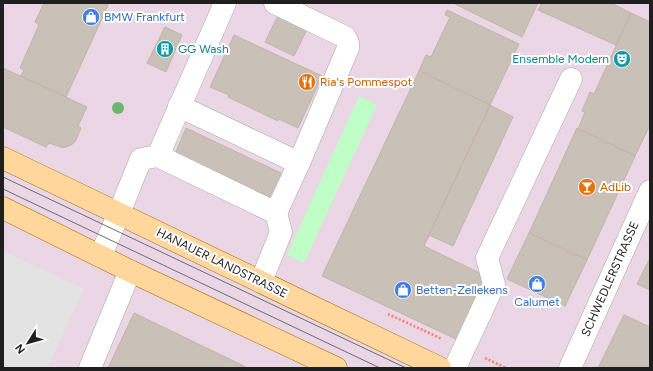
<svg xmlns="http://www.w3.org/2000/svg" width="653" height="371" viewBox="0 0 653 371" font-family="Figtree,sans-serif">
  <style>
    .industrial { fill: #ebd6e6 }
    .park { fill: #bffec6 }
    .parking { fill: #e3e3e3 }
    .building { fill: #c9c0b7; stroke: #c4b4a6 }
    .lines { fill: none; stroke-linecap: round; stroke-linejoin: round }
    .minor-casing { stroke: #a6a6a6; stroke-width: 23 }
    .major-casing { stroke: #9b6c00; stroke-width: 23 }
    .path { stroke: #ff7c68; stroke-width: 2.5; stroke-dasharray: 2 2; stroke-linecap: butt }
    .minor { stroke: #fff; stroke-width: 22 }
    .major { stroke: #ffd79c; stroke-width: 22 }
    .tram { stroke: #6d6d6d; stroke-width: 1 }
    .tree { fill: #6eb670 }
    .labels { text-anchor: middle; dominant-baseline: central; stroke-width: 4; stroke-linejoin: round; paint-order: stroke }
    .shop-label { font-size: 12px; fill: #366cbe; stroke: #fff; text-anchor: start }
    .culture-label { font-size: 12px; fill: #0d838f; stroke: #fff; text-anchor: start }
    .food-label { font-size: 12px; fill: #c56008; stroke: #fff; text-anchor: start }
    .street-label { font-size: 12px; fill: #1f1f1f; stroke: #fff }
  </style>
  <rect width="100%" height="100%" fill="#f1ede5"/>
  <rect class="industrial" x="3" y="3" width="647" height="365"/>
  <polygon class="park" points="359,96 377,105 304,263 287,255"/>
  <polygon class="parking" points="3,251 84,289 47,368 9,368 3,365"/>
  <g class="building">
    <polygon points="44,3 109,3 66,97 21,76 24,70 20,68 39,25 35,22"/>
    <polygon points="453,3 538,3 522,37"/>
    <polygon points="542,3 611,3 631,13 616,45 538,10"/>
    <polygon points="281,9 310,23 294,56 265,42"/>
    <polygon points="447,10 519,44 490,105 419,71 426,55 431,57 450,17 445,15"/>
    <polygon points="631,13 650,22 650,125 635,156 578,129 585,112 582,111 590,92 594,94"/>
    <polygon points="165,27 182,35 166,72 147,63"/>
    <polygon points="234,35 322,76 298,128 279,119 278,121 228,97 229,95 210,87"/>
    <polygon points="3,68 87,107 78,126 81,128 75,142 71,145 63,148 49,143 46,147 3,127"/>
    <polygon points="419,71 490,105 424,246 488,277 458,340 322,276"/>
    <polygon points="490,105 513,117 453,246 429,235"/>
    <polygon points="186,128 281,173 269,198 175,154"/>
    <polygon points="577,128 635,156 587,260 529,233"/>
    <polygon points="529,233 587,260 565,306 507,279"/>
    <polygon points="650,258 650,290 637,284"/>
    <polygon points="134,313 248,368 108,368"/>
    <polygon points="624,315 650,327 650,368 598,368"/>
  </g>
  <g class="lines">
    <defs>
      <g id="minor">
        <polyline points="275,3 345,37 348,43 348,48 299,163 276,213"/>
        <polyline points="179,106 299,163"/>
        <polyline points="158,156 225,3"/>
        <path d="M 100,256 C 115,225 127,192 141,159 L 158,156 L 276,213 L 281,232 L 261,282"/>
        <polyline points="90,368 130,271"/>
        <polyline points="455,368 494,284 487,258 571,79"/>
        <polyline points="570,368 650,191"/>
      </g>
      <g id="major">
        <polyline points="3,158 440,368"/>
        <polyline points="3,208 130,271 336,368"/>
      </g>
    </defs>
    <use href="#minor" class="minor-casing"/>
    <use href="#major" class="major-casing"/>
    <g class="path">
      <polyline points="388,314 442,339"/>
      <polyline points="485,358 506,368"/>
    </g>
    <use href="#minor" class="minor"/>
    <use href="#major" class="major"/>
    <g class="tram">
      <polyline points="3,177 406,368"/>
      <polyline points="3,189 380,368"/>
    </g>
  </g>
  <circle class="tree" cx="118" cy="108" r="6"/>
  <defs>
    <symbol id="shop-disc" viewBox="-11 -11 22 22"><circle r="9.5" fill="#3f7fe0" stroke="#fff"/><path d="M-5-2.5h2.3a2.7 3.5 0 0 1 5.4 0H5L5.5 6h-11ZM-1.5-2.5h3a1.5 2.3 0 0 0-3 0Z" fill="#fff"/></symbol>
    <symbol id="building-disc" viewBox="-11 -11 22 22"><circle r="9.5" fill="#0f9aa8" stroke="#fff"/><path d="M-4-6H4V6H1V3H-1V6H-4ZM-2.5-4.3h1.7v1.8h-1.7ZM.8-4.3h1.7v1.8H.8ZM-2.5-1h1.7V.8h-1.7ZM.8-1h1.7V.8H.8Z" fill="#fff"/></symbol>
    <symbol id="theatre-disc" viewBox="-11 -11 22 22"><circle r="9.5" fill="#0f9aa8" stroke="#fff"/><path d="M-5-5.5Q0-4 5-5.5V0Q5 5 0 6Q-5 5-5 0ZM-3.3-2.5H-1v1.5H-3.3ZM1-2.5H3.3v1.5H1ZM-2.8 1Q0 5.5 2.8 1Z" fill="#fff"/></symbol>
    <symbol id="restaurant-disc" viewBox="-11 -11 22 22"><circle r="9.5" fill="#e8710a" stroke="#fff"/><path d="M-5-6h1v4h1v-4h1v4h1v-4h1v5L-1.5 .5V6h-2V.5L-5-1ZM5-6V6H3V1.5H1.5Q1.5-4 5-6Z" fill="#fff"/></symbol>
    <symbol id="bar-disc" viewBox="-11 -11 22 22"><circle r="9.5" fill="#e8710a" stroke="#fff"/><path d="M-6-5H6L.8 .8V4.5H3.5V6h-7V4.5H-.8V.8Z" fill="#fff"/></symbol>
  </defs>
  <g fill-rule="evenodd">
    <use href="#shop-disc" x="81" y="7" width="20" height="20"/>
    <use href="#building-disc" x="155" y="39" width="20" height="20"/>
    <use href="#theatre-disc" x="612" y="49" width="20" height="20"/>
    <use href="#restaurant-disc" x="297" y="72" width="20" height="20"/>
    <use href="#bar-disc" x="577" y="177" width="20" height="20"/>
    <use href="#shop-disc" x="527" y="274" width="20" height="20"/>
    <use href="#shop-disc" x="393" y="280" width="20" height="20"/>
  </g>
  <g class="labels">
    <g class="shop-label">
      <text x="104" y="17">BMW Frankfurt</text>
      <text x="416" y="290">Betten-Zellekens</text>
      <text x="537" y="302" text-anchor="middle">Calumet</text>
    </g>
    <g class="culture-label">
      <text x="178" y="49">GG Wash</text>
      <text x="609" y="59" text-anchor="end">Ensemble Modern</text>
    </g>
    <g class="food-label">
      <text x="320" y="82">Ria's Pommespot</text>
      <text x="600" y="187">AdLib</text>
    </g>
    <g class="street-label">
      <text transform="translate(222 263) rotate(26)">HANAUER LANDSTRASSE</text>
      <text transform="translate(610 279) rotate(-66)">SCHWEDLERSTRASSE</text>
    </g>
  </g>
  <rect width="653" height="371" fill="none" stroke="#1f1f1f" stroke-width="8"/>
  <g transform="translate(28 343) rotate(233)" stroke="#ffffff" stroke-width="3" paint-order="stroke">
  <path d="M0-3L7 15L0 10L-7 15Z" fill="#1f1f1f"/>
  <text y="-6" font-size="11" font-weight="bold" text-anchor="middle" fill="#1f1f1f">N</text>
  </g>
</svg>
